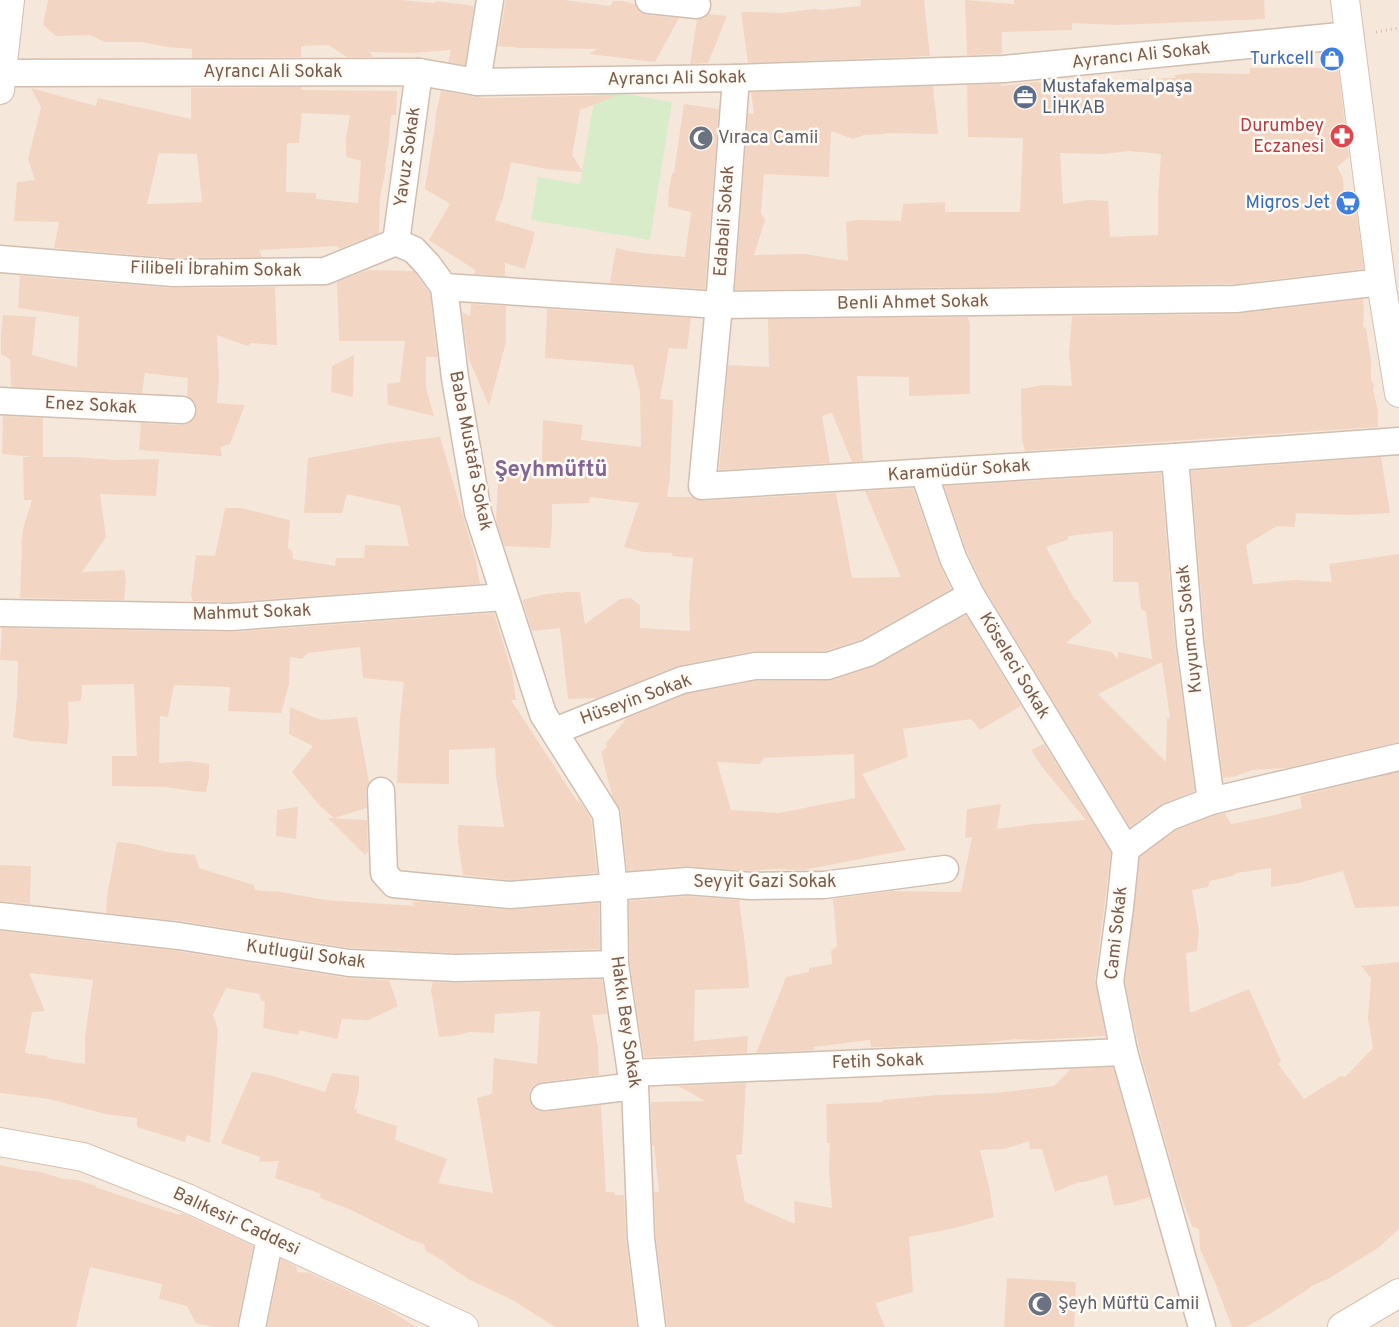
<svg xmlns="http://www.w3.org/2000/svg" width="1399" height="1327" viewBox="0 0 1399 1327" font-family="Overpass,sans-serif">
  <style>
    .residential { fill: #f5e8da }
    .green { fill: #d8ecc9 }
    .building { fill: #f3d5c3; fill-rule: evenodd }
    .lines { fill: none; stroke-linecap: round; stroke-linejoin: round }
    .minor-casing { stroke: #d1beb0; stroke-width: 29 }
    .tertiary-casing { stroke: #d1beb0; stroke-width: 30 }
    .secondary-casing { stroke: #d6c0b0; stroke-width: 30 }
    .path { stroke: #d9b8a5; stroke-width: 3; stroke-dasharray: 1 4; stroke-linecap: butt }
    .minor { stroke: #fff; stroke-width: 26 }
    .tertiary { stroke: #fff; stroke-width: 28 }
    .secondary { stroke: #fff; stroke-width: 28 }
    .labels { text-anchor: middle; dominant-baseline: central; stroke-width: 5; stroke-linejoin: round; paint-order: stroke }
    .street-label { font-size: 18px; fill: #7a5c4d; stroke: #fffaf3 }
    .shop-label { font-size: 18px; fill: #366cbe; stroke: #fffaf3; text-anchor: end }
    .service-label { font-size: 18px; fill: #4e5e75; stroke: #fffaf3; text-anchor: start }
    .health-label { font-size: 18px; fill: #be3a42; stroke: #fffaf3; text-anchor: end }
    .worship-label { font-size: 18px; fill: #5b616d; stroke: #fffaf3; text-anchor: start }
    .district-label { font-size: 22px; font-weight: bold; fill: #846695; stroke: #fffaf3 }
  </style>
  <rect width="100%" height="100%" fill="#fdf6ec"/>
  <rect class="residential" x="0" y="0" width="1399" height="1327"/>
  <polygon class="green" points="596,89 672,102 650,240 531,220 538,177 580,184"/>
  <g class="building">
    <polygon points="48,0 401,0 434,3 437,1 474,6 465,65 448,62 451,50 410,53 370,52 373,57 347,57 329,45 301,46 301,57 192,58 192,49 167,47 141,42 105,42 90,35 56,36 43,25"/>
    <polygon points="506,0 564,0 610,6 613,1 622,1 635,4 640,12 647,15 679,18 655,62 589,54 597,49 522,48 498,46"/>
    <polygon points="861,0 924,0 930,56 748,63 741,12 783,13 814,9 823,10 860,6"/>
    <polygon points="965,0 1014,4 1014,0 1264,0 1265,19 1117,25 1072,23 1072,30 1002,32 1002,54 967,55"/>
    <polygon points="709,14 727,16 708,63 690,64 697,20 704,18"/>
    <path d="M 1250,68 L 1338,68 L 1349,157 L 1337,167 L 1343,178 L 1344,196 L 1355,198 L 1364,269 L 1235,284 L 735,290 L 748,113 L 754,114 L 751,92 L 933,86 L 938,134 L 885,133 L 885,134 L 864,135 L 853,139 L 831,131 L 829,177 L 764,174 L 761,213 L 765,220 L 754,255 L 805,254 L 848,261 L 846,222 L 858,220 L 901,221 L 903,204 L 945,202 L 945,212 L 1020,212 L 1023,138 L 968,137 L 967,85 L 1001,84 L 1001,86 L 1036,82 L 1091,84 L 1132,80 L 1132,79 L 1175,78 L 1175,75 L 1193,73 L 1250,74 ZM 1128,151 L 1161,154 L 1158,197 L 1158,235 L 1110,237 L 1108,201 L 1088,200 L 1063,204 L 1060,153 L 1104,154 Z"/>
    <path d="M 301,87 L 301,90 L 397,91 L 396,115 L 391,115 L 389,141 L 385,167 L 386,168 L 380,198 L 379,233 L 338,249 L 338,246 L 259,250 L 262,257 L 174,258 L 54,248 L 59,222 L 14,221 L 17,182 L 35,180 L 28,159 L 41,107 L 31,88 L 96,106 L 98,98 L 191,119 L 191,88 ZM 302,113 L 350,115 L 346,138 L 346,157 L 361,161 L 358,203 L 316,199 L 316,193 L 286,192 L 287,143 L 299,143 ZM 159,153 L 197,154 L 202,202 L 147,204 Z"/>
    <polygon points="441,91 483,98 619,95 580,110 572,155 583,172 546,169 511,162 503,198 495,220 535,232 525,269 505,263 505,276 474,274 475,270 429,240 450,204 425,189 436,119 435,119"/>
    <polygon points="684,104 719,109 705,289 610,283 616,248 634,252 685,257 691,212 668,207 669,190 672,173 674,173"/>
    <polygon points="368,270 414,271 430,293 437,357 426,357 426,388 434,416 388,405 387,384 400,382 405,341 339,341 337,282"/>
    <polygon points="20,276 172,288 275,287 277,345 252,343 247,346 217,335 219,377 217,403 245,405 230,444 220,447 222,456 139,450 141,423 181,425 188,424 194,418 197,410 195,403 187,396 188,378 145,373 142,393 11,387 10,359 1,354 1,334 3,315 36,317 32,355 77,367 79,317 18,308"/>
    <polygon points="1363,299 1364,311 1363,327 1366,328 1371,361 1371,380 1374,384 1373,390 1378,410 1378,427 1025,451 1022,440 1021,389 1043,385 1072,386 1069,353 1072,316 1236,314"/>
    <polygon points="471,304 506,306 506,342 489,406 468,357 462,312 470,316"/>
    <polygon points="547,309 691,318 687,349 669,348 660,399 673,400 670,477 667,497 693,497 703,501 836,493 852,578 901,577 865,491 913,488 939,563 951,589 862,639 826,651 752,651 677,666 598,698 568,699 560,628 532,631 522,600 546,594 566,592 580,592 585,624 620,599 631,598 640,605 640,628 690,631 689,604 693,558 672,556 672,553 643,552 624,547 639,503 590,497 589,503 552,504 552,528 550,548 504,546 496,520 499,463 542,465 543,420 583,425 581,440 641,447 640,392 633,365 545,358"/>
    <polygon points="968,317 970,325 970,394 909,396 909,377 857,376 863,461 852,462 832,413 822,416 830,463 719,470 728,365 769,367 768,319"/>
    <polygon points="354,355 353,397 331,392 332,366"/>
    <polygon points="3,416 43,418 43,457 76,457 114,460 159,459 156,496 100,494 106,537 82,572 124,570 126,581 124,600 20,598 22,546 21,544 23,529 32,500 24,500 23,457 36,457 2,454"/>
    <polygon points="440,437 475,557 480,584 231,602 193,601 191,596 196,555 215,556 225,508 241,508 290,520 288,548 292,551 293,559 335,566 336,558 364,558 365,545 409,546 400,506 347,494 342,513 304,513 308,458 388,443"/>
    <polygon points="1381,457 1390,513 1351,515 1296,513 1295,527 1277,526 1246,545 1253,584 1294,580 1332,582 1329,564 1399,554 1399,742 1287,768 1253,770 1236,776 1223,778 1205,641 1191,471"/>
    <path d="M 1161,473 L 1175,645 L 1195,791 L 1160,805 L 1130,827 L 984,588 L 967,552 L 944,486 ZM 1113,531 L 1113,582 L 1138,582 L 1141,609 L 1146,612 L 1152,659 L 1118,652 L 1118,660 L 1112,652 L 1066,643 L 1092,622 L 1077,600 L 1075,600 L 1046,547 L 1068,540 L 1068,536 ZM 1162,662 L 1170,718 L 1167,719 L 1166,762 L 1098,694 Z"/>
    <polygon points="494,613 512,672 516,700 511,700 579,804 578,798 591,819 597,873 510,880 463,875 458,843 458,825 504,827 496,776 495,748 449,750 449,784 397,783 400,717 404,682 363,678 360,647 308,653 302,659 290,657 289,684 281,713 228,711 230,687 174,685 168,717 160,716 159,763 189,761 209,764 209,778 206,792 192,791 166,787 112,786 112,756 137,756 134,684 82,685 81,701 68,702 69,725 67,744 31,741 13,737 17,698 18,661 0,660 2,628 232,632"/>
    <path d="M 966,615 L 1021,706 L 980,730 L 971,719 L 903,729 L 908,757 L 862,774 L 906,850 L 804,870 L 773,869 L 751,871 L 686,866 L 627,871 L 621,812 L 612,796 L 601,752 L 607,747 L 606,743 L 627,718 L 686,694 L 756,681 L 833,680 L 875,666 ZM 854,754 L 855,798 L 779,813 L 731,810 L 717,762 L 760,764 L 764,758 Z"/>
    <polygon points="290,707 321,720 357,717 369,782 366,791 367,808 334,818 319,805 292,772 313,746 289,734"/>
    <polygon points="1044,744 1111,852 1095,980 1106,1036 1033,1040 1015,1039 984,1043 882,1047 871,1047 870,1040 814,1047 814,1050 756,1053 786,977 809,972 809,968 832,964 831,951 837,946 833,899 891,891 961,892 972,837 965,838 967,809 1001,804 997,829 1034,824 1086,820 1042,767 1031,750"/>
    <polygon points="1399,772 1399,906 1355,908 1343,871 1299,883 1271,887 1271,868 1237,873 1233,876 1210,881 1208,887 1192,890 1199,932 1197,951 1186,953 1190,1013 1249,989 1281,1061 1278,1064 1304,1099 1341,1076 1345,1077 1373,1048 1368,1019 1371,978 1361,966 1399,962 1399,1229 1378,1248 1328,1279 1311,1286 1310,1288 1273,1312 1246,1327 1232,1327 1214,1280 1200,1249 1199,1229 1192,1226 1178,1187 1139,1048 1125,982 1140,857 1176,830 1215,815 1225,813 1231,824 1266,817 1302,808 1300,796"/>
    <polygon points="298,807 296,839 276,836 277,810"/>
    <polygon points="328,818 367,820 368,852 365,855"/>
    <polygon points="117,842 135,844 166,852 195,855 199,868 254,885 255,890 281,892 325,900 415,906 412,902 422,902 509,910 599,903 600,949 456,953 351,948 181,921 106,913 107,896"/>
    <polygon points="0,865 31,866 30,904 0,901"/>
    <polygon points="687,896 739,900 747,960 749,988 695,990 694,1041 748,1036 747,1053 644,1057 630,963 629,901"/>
    <path d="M 0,931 L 177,951 L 347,978 L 389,980 L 398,1006 L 369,1020 L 342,1019 L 337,1039 L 299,1030 L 298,1035 L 263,1028 L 265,1002 L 261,1000 L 259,994 L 226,988 L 213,1015 L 218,1029 L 210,1143 L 187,1135 L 185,1142 L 137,1127 L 137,1118 L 105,1114 L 49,1099 L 0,1093 ZM 29,973 L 93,980 L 85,1037 L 85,1064 L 48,1058 L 47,1056 L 25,1053 L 32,1012 L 45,1011 Z"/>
    <polygon points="602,979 607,1014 592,1015 598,1046 599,1075 542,1082 535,1085 530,1091 529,1098 532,1106 538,1111 545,1112 601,1105 606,1192 614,1192 615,1195 624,1195 626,1240 637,1327 555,1327 514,1301 470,1280 450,1267 443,1261 426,1251 424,1244 411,1240 349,1209 320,1198 321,1194 275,1178 279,1161 259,1162 260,1157 221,1143 252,1072 270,1075 325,1092 332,1073 359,1076 359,1089 354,1109 357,1110 356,1113 397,1126 395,1140 447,1159 438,1183 493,1193 477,1098 492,1094 494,1058 537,1064 540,1011 495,1014 494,1033 470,1032 459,1035 439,1037 431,990 433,982 456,983"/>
    <polygon points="1113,1067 1150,1197 1131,1203 1114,1206 1107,1175 1085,1182 1079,1182 1055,1192 1042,1149 1030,1149 1029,1141 1004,1149 980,1150 989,1186 994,1217 955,1228 909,1237 913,1292 875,1303 885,1327 667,1327 656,1237 654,1192 659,1192 654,1145 652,1146 651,1102 705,1101 678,1086 746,1083 742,1154 736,1155 745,1202 795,1224 794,1201 832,1208 829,1170 830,1143 827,1143 826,1104 883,1102 883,1100 938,1095 996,1093 1054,1086 1071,1069"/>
    <polygon points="0,1165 23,1170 37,1171 64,1179 77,1180 96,1186 95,1187 179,1215 182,1213 253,1246 237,1327 215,1327 196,1323 187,1306 159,1299 162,1284 90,1267 76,1327 0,1327"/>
    <polygon points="281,1259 296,1266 297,1272 310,1273 387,1309 416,1327 267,1327"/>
    <polygon points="1007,1278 1076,1282 1074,1327 1004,1327"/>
  </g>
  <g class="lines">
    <defs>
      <g id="minor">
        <polyline points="649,0 697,5"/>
        <polyline points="2,73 419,72 477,82 736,78 1004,69 1350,35"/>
        <polyline points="736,78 719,305 702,486 1175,457 1399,441"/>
        <polyline points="477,82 490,0"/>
        <polyline points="396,242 414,250 428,265 444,287 455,378 478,513 543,714 606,814 614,888 615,964 631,1073 635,1086 641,1238 652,1327"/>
        <polyline points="396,242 419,72"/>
        <polyline points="0,259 173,273 325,271 396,242"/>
        <polyline points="444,287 719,305 1236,299 1381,282"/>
        <polyline points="0,401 182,410"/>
        <polyline points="1175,457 1190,643 1211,801"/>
        <polyline points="924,473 953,558 971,595 1126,849"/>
        <polyline points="0,613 231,617 504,597"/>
        <polyline points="555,731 682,680 755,666 828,666 868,653 971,595"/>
        <polyline points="381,791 384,873 394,884 510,895 687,881 751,886 824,885 945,869"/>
        <polyline points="0,916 179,936 349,963 456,968 615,964"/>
        <polyline points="631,1073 1124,1052"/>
        <polyline points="544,1097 635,1086"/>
        <polyline points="252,1327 270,1238"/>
        <polyline points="1202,1327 1124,1052 1110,982 1120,907 1126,849 1169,817 1211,801 1399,757"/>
      </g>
      <polyline id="tertiary" points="0,90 10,0"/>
      <g id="secondary">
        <polyline points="1345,0 1381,282 1399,393"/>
        <polyline points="0,1142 83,1157 187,1198 464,1327"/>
        <polyline points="1342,1327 1399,1293"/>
      </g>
    </defs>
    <use href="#minor" class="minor-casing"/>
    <use href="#tertiary" class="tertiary-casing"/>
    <use href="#secondary" class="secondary-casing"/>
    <polyline class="path" points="1376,32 1399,28"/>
    <use href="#minor" class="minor"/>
    <use href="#tertiary" class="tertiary"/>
    <use href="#secondary" class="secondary"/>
  </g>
  <defs>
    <symbol id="shop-disc" viewBox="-11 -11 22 22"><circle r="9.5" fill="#3f7fe0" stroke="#fffaf3"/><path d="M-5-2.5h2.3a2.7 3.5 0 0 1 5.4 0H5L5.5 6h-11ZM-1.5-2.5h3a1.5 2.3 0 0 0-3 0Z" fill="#fff"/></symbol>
    <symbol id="office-disc" viewBox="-11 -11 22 22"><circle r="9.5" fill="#5c6f8a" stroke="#fffaf3"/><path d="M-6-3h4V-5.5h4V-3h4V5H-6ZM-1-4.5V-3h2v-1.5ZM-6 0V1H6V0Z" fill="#fff"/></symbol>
    <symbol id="pharmacy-disc" viewBox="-11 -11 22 22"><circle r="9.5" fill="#e0444e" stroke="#fffaf3"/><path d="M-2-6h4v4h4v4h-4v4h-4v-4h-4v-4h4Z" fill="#fff"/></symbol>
    <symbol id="mosque-disc" viewBox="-11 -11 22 22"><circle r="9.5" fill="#6b7280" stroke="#fffaf3"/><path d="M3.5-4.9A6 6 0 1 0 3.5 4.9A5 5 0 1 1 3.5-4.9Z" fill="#fff"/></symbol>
    <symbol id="supermarket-disc" viewBox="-11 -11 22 22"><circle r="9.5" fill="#3f7fe0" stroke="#fffaf3"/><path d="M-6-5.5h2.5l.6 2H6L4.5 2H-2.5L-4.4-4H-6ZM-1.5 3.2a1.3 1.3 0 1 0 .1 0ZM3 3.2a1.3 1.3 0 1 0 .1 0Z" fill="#fff"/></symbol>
  </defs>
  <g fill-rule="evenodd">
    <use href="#shop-disc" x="1318" y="45" width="28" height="28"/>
    <use href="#office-disc" x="1011" y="83" width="28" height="28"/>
    <use href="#pharmacy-disc" x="1328" y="122" width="28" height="28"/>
    <use href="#mosque-disc" x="687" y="124" width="28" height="28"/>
    <use href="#supermarket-disc" x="1334" y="189" width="28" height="28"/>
    <use href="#mosque-disc" x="1026" y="1290" width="28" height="28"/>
  </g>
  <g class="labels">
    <g class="street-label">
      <text transform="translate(1141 56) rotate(-6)">Ayrancı Ali Sokak</text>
      <text x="273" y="72">Ayrancı Ali Sokak</text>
      <text transform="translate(677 79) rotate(-1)">Ayrancı Ali Sokak</text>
      <text transform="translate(408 157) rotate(-82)">Yavuz Sokak</text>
      <text transform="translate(725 221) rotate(-86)">Edabali Sokak</text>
      <text transform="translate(216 270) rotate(1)">Filibeli İbrahim Sokak</text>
      <text transform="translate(913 303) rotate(-1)">Benli Ahmet Sokak</text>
      <text transform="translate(91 406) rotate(3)">Enez Sokak</text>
      <text transform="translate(470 451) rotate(79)">Baba Mustafa Sokak</text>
      <text transform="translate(959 471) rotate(-4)">Karamüdür Sokak</text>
      <text transform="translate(252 613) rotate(-2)">Mahmut Sokak</text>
      <text transform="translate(1190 629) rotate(-96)">Kuyumcu Sokak</text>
      <text transform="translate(1014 666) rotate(59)">Köseleci Sokak</text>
      <text transform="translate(636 700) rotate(-20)">Hüseyin Sokak</text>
      <text x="765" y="882">Seyyit Gazi Sokak</text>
      <text transform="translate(1117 933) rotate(-84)">Cami Sokak</text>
      <text transform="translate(306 955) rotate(8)">Kutlugül Sokak</text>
      <text transform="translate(625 1022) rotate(82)">Hakkı Bey Sokak</text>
      <text transform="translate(878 1062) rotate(-2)">Fetih Sokak</text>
      <text transform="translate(236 1222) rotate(25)">Balıkesir Caddesi</text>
    </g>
    <g class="shop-label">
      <text x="1314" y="59">Turkcell</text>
      <text x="1330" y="203">Migros Jet</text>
    </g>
    <g class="service-label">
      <text x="1042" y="87">Mustafakemalpaşa<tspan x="1042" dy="21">LİHKAB</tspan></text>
    </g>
    <g class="health-label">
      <text x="1324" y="126">Durumbey<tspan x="1324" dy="21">Eczanesi</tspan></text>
    </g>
    <g class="worship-label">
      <text x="718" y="138">Vıraca Camii</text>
      <text x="1058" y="1304">Şeyh Müftü Camii</text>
    </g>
    <g class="district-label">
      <text x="551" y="470">Şeyhmüftü</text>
    </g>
  </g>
</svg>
